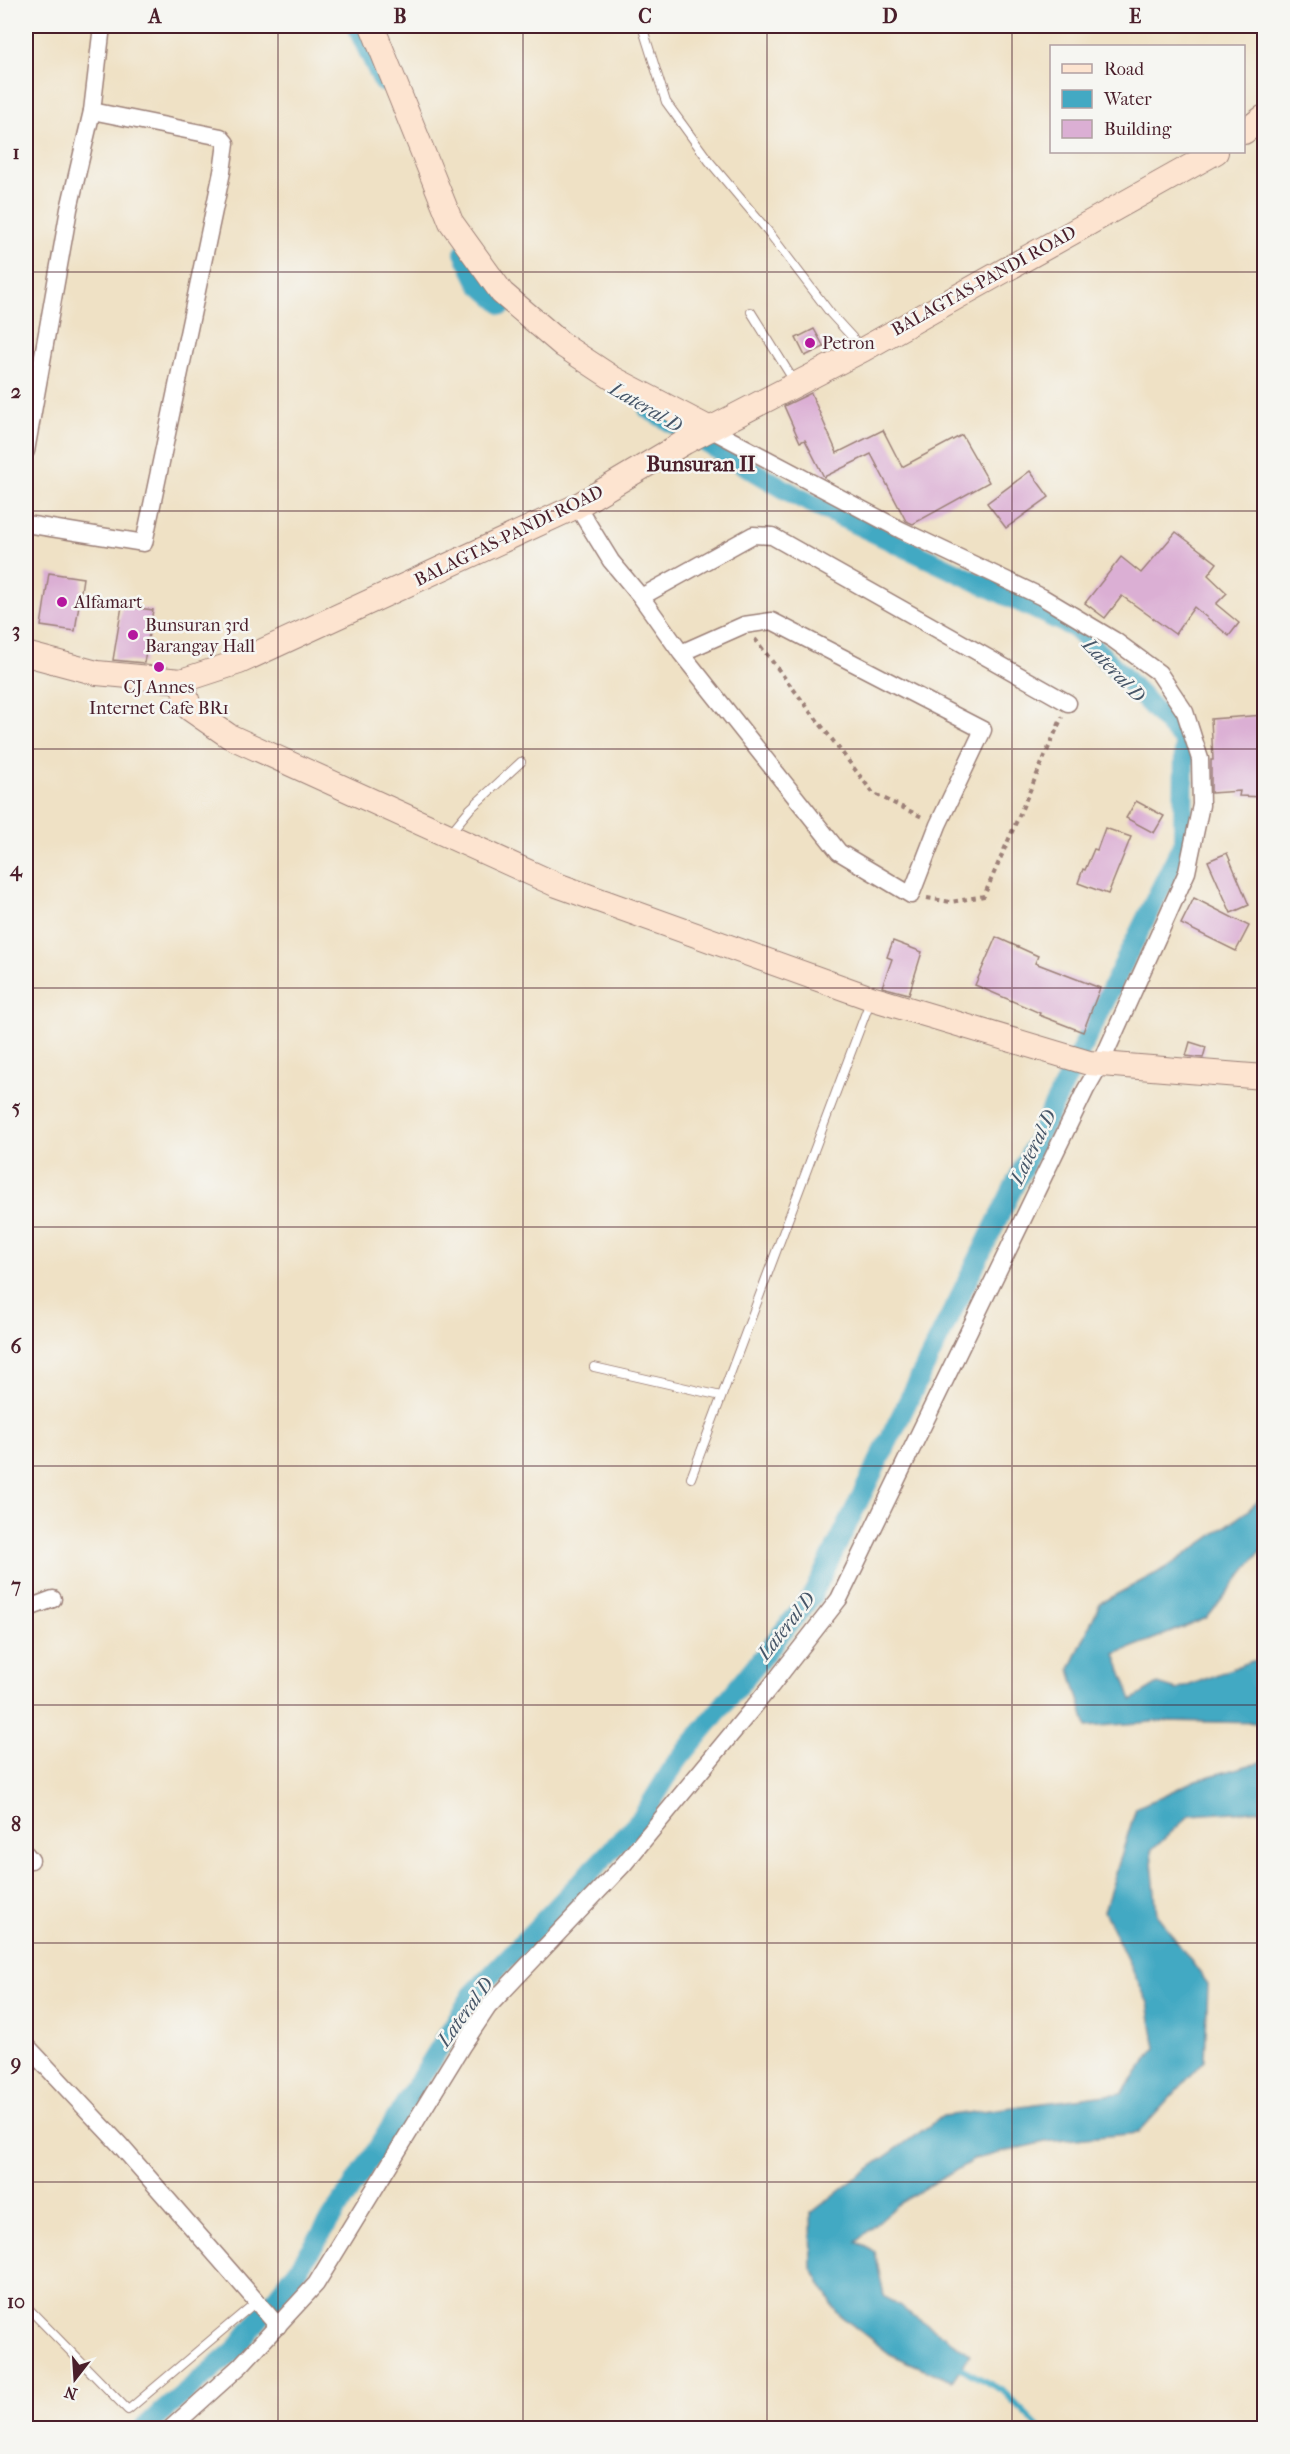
<svg xmlns="http://www.w3.org/2000/svg" width="1290" height="2454" viewBox="0 0 1290 2454" font-family="'IM FELL French Canon',serif">
  <style>
    .water { fill: #43a9c3; stroke: #466477; stroke-width: 1.5 }
    .lines { fill: none; stroke-linecap: round; stroke-linejoin: round }
    .stream { stroke: #43a9c3; stroke-width: 6 }
    .canal { stroke: #43a9c3; stroke-width: 20 }
    .building { fill: #dbafd4 }
    .lane-casing { stroke: #9c8078; stroke-width: 10 }
    .street-casing { stroke: #9c8078; stroke-width: 19 }
    .secondary-casing { stroke: #9c8078; stroke-width: 26 }
    .path { stroke: #9c8078; stroke-width: 4; stroke-dasharray: 4.5 4.5; stroke-linecap: butt }
    .lane { stroke: #fff; stroke-width: 8 }
    .street { stroke: #fff; stroke-width: 16 }
    .secondary { stroke: #fde4d0; stroke-width: 24 }
    .grid { fill: none; stroke: #4a1f2b; stroke-width: 1.5; stroke-opacity: 0.55 }
    .poi-dot { fill: #b5179e; stroke: #f6f6f2; stroke-width: 2 }
    .labels { text-anchor: middle; dominant-baseline: central; stroke-width: 5; stroke-linejoin: round; paint-order: stroke }
    .street-label { font-size: 18px; fill: #4a1f2b; stroke: #f6f6f2 }
    .poi-label { font-size: 18px; fill: #4a1f2b; stroke: #f6f6f2; text-anchor: start }
    .water-label { font-size: 20px; font-style: italic; fill: #475668; stroke: #f6f6f2 }
    .quarter-label { font-size: 21px; font-weight: bold; fill: #4a1f2b; stroke: #f6f6f2 }
    .neatline { fill: none; stroke: #4a1f2b; stroke-width: 2 }
    .grid-label { font-size: 20px; text-anchor: middle; font-weight: bold; fill: #4a1f2b }
  </style>
  <rect width="100%" height="100%" fill="#f6f6f2"/>
  <filter id="ink" filterUnits="userSpaceOnUse"><feTurbulence type="fractalNoise" baseFrequency=".0167" numOctaves="2"/><feDisplacementMap in="SourceGraphic" scale="12" xChannelSelector="R" yChannelSelector="G"/><feConvolveMatrix kernelMatrix="1 2 1 2 8 2 1 2 1" color-interpolation-filters="sRGB"/></filter>
  <filter id="wash" filterUnits="userSpaceOnUse"><feTurbulence type="fractalNoise" baseFrequency=".008" numOctaves="4" result="noise"/><feDisplacementMap in="SourceGraphic" scale="24" xChannelSelector="R" yChannelSelector="G"/><feGaussianBlur stdDeviation="1.35" result="paint"/><feColorMatrix in="noise" values="0 0 0 0 0 0 0 0 0 0 0 0 0 0 0 0 0 1.4 0 .05"/><feComposite in="paint" operator="in"/></filter>
  <g filter="url(#wash)">
    <rect width="100%" height="100%" fill="#efe1c5"/>
    <g class="water">
      <polygon points="1264,1496 1264,1547 1207,1618 1115,1654 1132,1700 1158,1684 1177,1690 1252,1661 1264,1660 1264,1723 1164,1721 1087,1727 1070,1669 1100,1603 1166,1568 1246,1512"/>
      <polygon points="1264,1761 1264,1810 1190,1815 1151,1851 1157,1915 1208,1984 1205,2060 1138,2133 1045,2142 975,2159 898,2204 856,2242 875,2252 884,2296 970,2354 952,2381 890,2354 837,2313 812,2268 811,2213 865,2171 943,2116 1122,2093 1156,2048 1148,2003 1104,1911 1136,1808 1196,1780"/>
    </g>
    <g class="lines">
      <polyline class="stream" points="955,2365 1003,2391 1040,2428"/>
      <g class="canal">
        <polyline points="356,26 383,82"/>
        <polyline points="464,253 479,284 503,305"/>
        <polyline points="143,2428 235,2350 298,2269 370,2160 472,1995 641,1819 675,1764 812,1596 1183,843 1184,741 1123,676 1074,628 798,497 648,409"/>
      </g>
    </g>
    <g id="blocks">
      <g class="building">
        <polygon points="814,329 824,347 805,356 796,338"/>
        <polygon points="811,393 837,453 883,430 902,467 962,435 989,482 913,524 906,521 871,454 824,477 805,440 800,442 784,406"/>
        <polygon points="1030,471 1049,497 1006,528 987,503"/>
        <polygon points="1176,532 1217,563 1208,575 1227,593 1216,604 1239,623 1229,636 1194,607 1175,634 1122,596 1105,618 1085,603 1121,557 1141,573"/>
        <polygon points="49,573 83,578 75,631 41,626"/>
        <polygon points="122,606 153,610 144,663 113,660"/>
        <polygon points="1264,715 1264,797 1239,796 1240,791 1211,793 1211,760 1213,760 1211,719"/>
        <polygon points="1136,801 1164,816 1154,833 1126,818"/>
        <polygon points="1105,828 1131,837 1108,894 1078,883 1083,869 1085,870 1094,849 1097,850"/>
        <polygon points="1227,853 1249,905 1231,913 1208,861"/>
        <polygon points="1194,898 1249,926 1236,951 1181,924"/>
        <polygon points="996,937 1038,956 1035,963 1100,988 1083,1032 1039,1015 1040,1013 975,985"/>
        <polygon points="893,941 922,952 909,994 882,987 892,959 887,957"/>
        <polygon points="1190,1042 1206,1047 1203,1058 1186,1056"/>
      </g>
    </g>
  </g>
  <g filter="url(#ink)">
    <use href="#blocks" fill-opacity="0" stroke="#9c8078" stroke-width="1.5"/>
    <g class="lines">
      <defs>
        <g id="lane">
          <polyline points="642,26 666,102 709,161 767,230 831,314 861,347"/>
          <polyline points="751,312 794,381"/>
          <polyline points="450,833 470,809 521,762"/>
          <polyline points="594,1367 721,1396"/>
          <polyline points="691,1478 871,999"/>
          <polyline points="26,2306 128,2410 256,2302"/>
        </g>
        <g id="street">
          <polyline points="26,451 69,209 92,111 102,26"/>
          <polyline points="577,506 611,561 641,597"/>
          <polyline points="26,524 144,543 222,172 226,143 221,137 92,111"/>
          <polyline points="681,653 744,625 772,621 983,730 938,825 911,895 839,852 681,653 641,597 753,535 772,536 1068,703"/>
          <polyline points="26,1609 53,1599"/>
          <polyline points="26,1854 31,1860"/>
          <polyline points="26,2045 120,2145 278,2326"/>
          <polyline points="171,2428 240,2366 316,2284 462,2046 488,2007 624,1864 771,1686 839,1599 1086,1089 1101,1063 1187,872 1201,805 1200,759 1185,712 1159,673 1114,640 1042,597 901,530 710,429"/>
        </g>
        <g id="secondary">
          <polyline points="372,26 451,222 502,293 564,346 614,379 710,429"/>
          <polyline points="1244,132 1264,117"/>
          <polyline points="26,654 97,673 181,681 239,662 577,506 685,442 864,349 1216,152"/>
          <polyline points="181,681 190,709 229,736 557,885 871,998 1089,1063 1264,1077"/>
        </g>
      </defs>
      <use href="#lane" class="lane-casing"/>
      <use href="#street" class="street-casing"/>
      <use href="#secondary" class="secondary-casing"/>
      <g class="path">
        <polyline points="755,639 873,793 924,818"/>
        <polyline points="927,898 951,902 984,896 1062,717"/>
      </g>
      <use href="#lane" class="lane"/>
      <use href="#street" class="street"/>
      <use href="#secondary" class="secondary"/>
    </g>
  </g>
  <path class="grid" d="M 278,26 L 278,2428M 523,26 L 523,2428M 767,26 L 767,2428M 1012,26 L 1012,2428M 26,272 L 1264,272M 26,511 L 1264,511M 26,749 L 1264,749M 26,988 L 1264,988M 26,1227 L 1264,1227M 26,1466 L 1264,1466M 26,1705 L 1264,1705M 26,1943 L 1264,1943M 26,2182 L 1264,2182"/>
  <g class="poi-dot">
    <circle cx="810" cy="343" r="6"/>
    <circle cx="62" cy="602" r="6"/>
    <circle cx="133" cy="635" r="6"/>
    <circle cx="159" cy="667" r="6"/>
  </g>
  <g class="labels">
    <g class="street-label">
      <text transform="translate(984 281) rotate(-29)">BALAGTAS-PANDI ROAD</text>
      <text transform="translate(509 536) rotate(-26)">BALAGTAS-PANDI ROAD</text>
    </g>
    <g class="poi-label">
      <text x="822" y="343">Petron</text>
      <text x="74" y="602">Alfamart</text>
      <text x="145" y="625">Bunsuran 3rd<tspan x="145" dy="21">Barangay Hall</tspan></text>
      <text x="159" y="687" text-anchor="middle">CJ Annes<tspan x="159" dy="21">Internet Cafe BR1</tspan></text>
    </g>
    <g class="water-label">
      <text transform="translate(646 407) rotate(30)">Lateral D</text>
      <text transform="translate(1114 670) rotate(46)">Lateral D</text>
      <text transform="translate(1033 1147) rotate(-64)">Lateral D</text>
      <text transform="translate(786 1626) rotate(-52)">Lateral D</text>
      <text transform="translate(465 2012) rotate(-54)">Lateral D</text>
    </g>
    <g class="quarter-label">
      <text x="701" y="464">Bunsuran II</text>
    </g>
  </g>
  <rect width="1290" height="2454" fill="none" stroke="#f6f6f2" stroke-width="66"/>
  <rect x="1050" y="45" width="195" height="108" fill="#f6f6f2" stroke="#b1a0a2" stroke-width="1.5"/>
  <rect x="1062" y="64" width="30" height="9" fill="#fde4d0" stroke="#b1a0a2" stroke-width="1.5"/>
  <text x="1104" y="75" font-size="18" fill="#4a1f2b">Road</text>
  <rect x="1062" y="90" width="30" height="18" fill="#43a9c3" stroke="#b1a0a2" stroke-width="1.5"/>
  <text x="1104" y="105" font-size="18" fill="#4a1f2b">Water</text>
  <rect x="1062" y="120" width="30" height="18" fill="#dbafd4" stroke="#b1a0a2" stroke-width="1.5"/>
  <text x="1104" y="135" font-size="18" fill="#4a1f2b">Building</text>
  <g transform="translate(75 2379) rotate(197)" stroke="#f6f6f2" stroke-width="4.5" paint-order="stroke">
  <path d="M0-4.5L10 22L0 15L-10 22Z" fill="#4a1f2b"/>
  <text y="-9" font-size="16" font-weight="bold" text-anchor="middle" fill="#4a1f2b">N</text>
  </g>
  <rect x="33" y="33" width="1224" height="2388" class="neatline"/>
  <g class="grid-label">
    <text x="155" y="23">A</text>
    <text x="400" y="23">B</text>
    <text x="645" y="23">C</text>
    <text x="890" y="23">D</text>
    <text x="1135" y="23">E</text>
    <text x="16" y="159">1</text>
    <text x="16" y="398">2</text>
    <text x="16" y="637">3</text>
    <text x="16" y="876">4</text>
    <text x="16" y="1114">5</text>
    <text x="16" y="1353">6</text>
    <text x="16" y="1592">7</text>
    <text x="16" y="1831">8</text>
    <text x="16" y="2070">9</text>
    <text x="16" y="2308">10</text>
  </g>
</svg>
